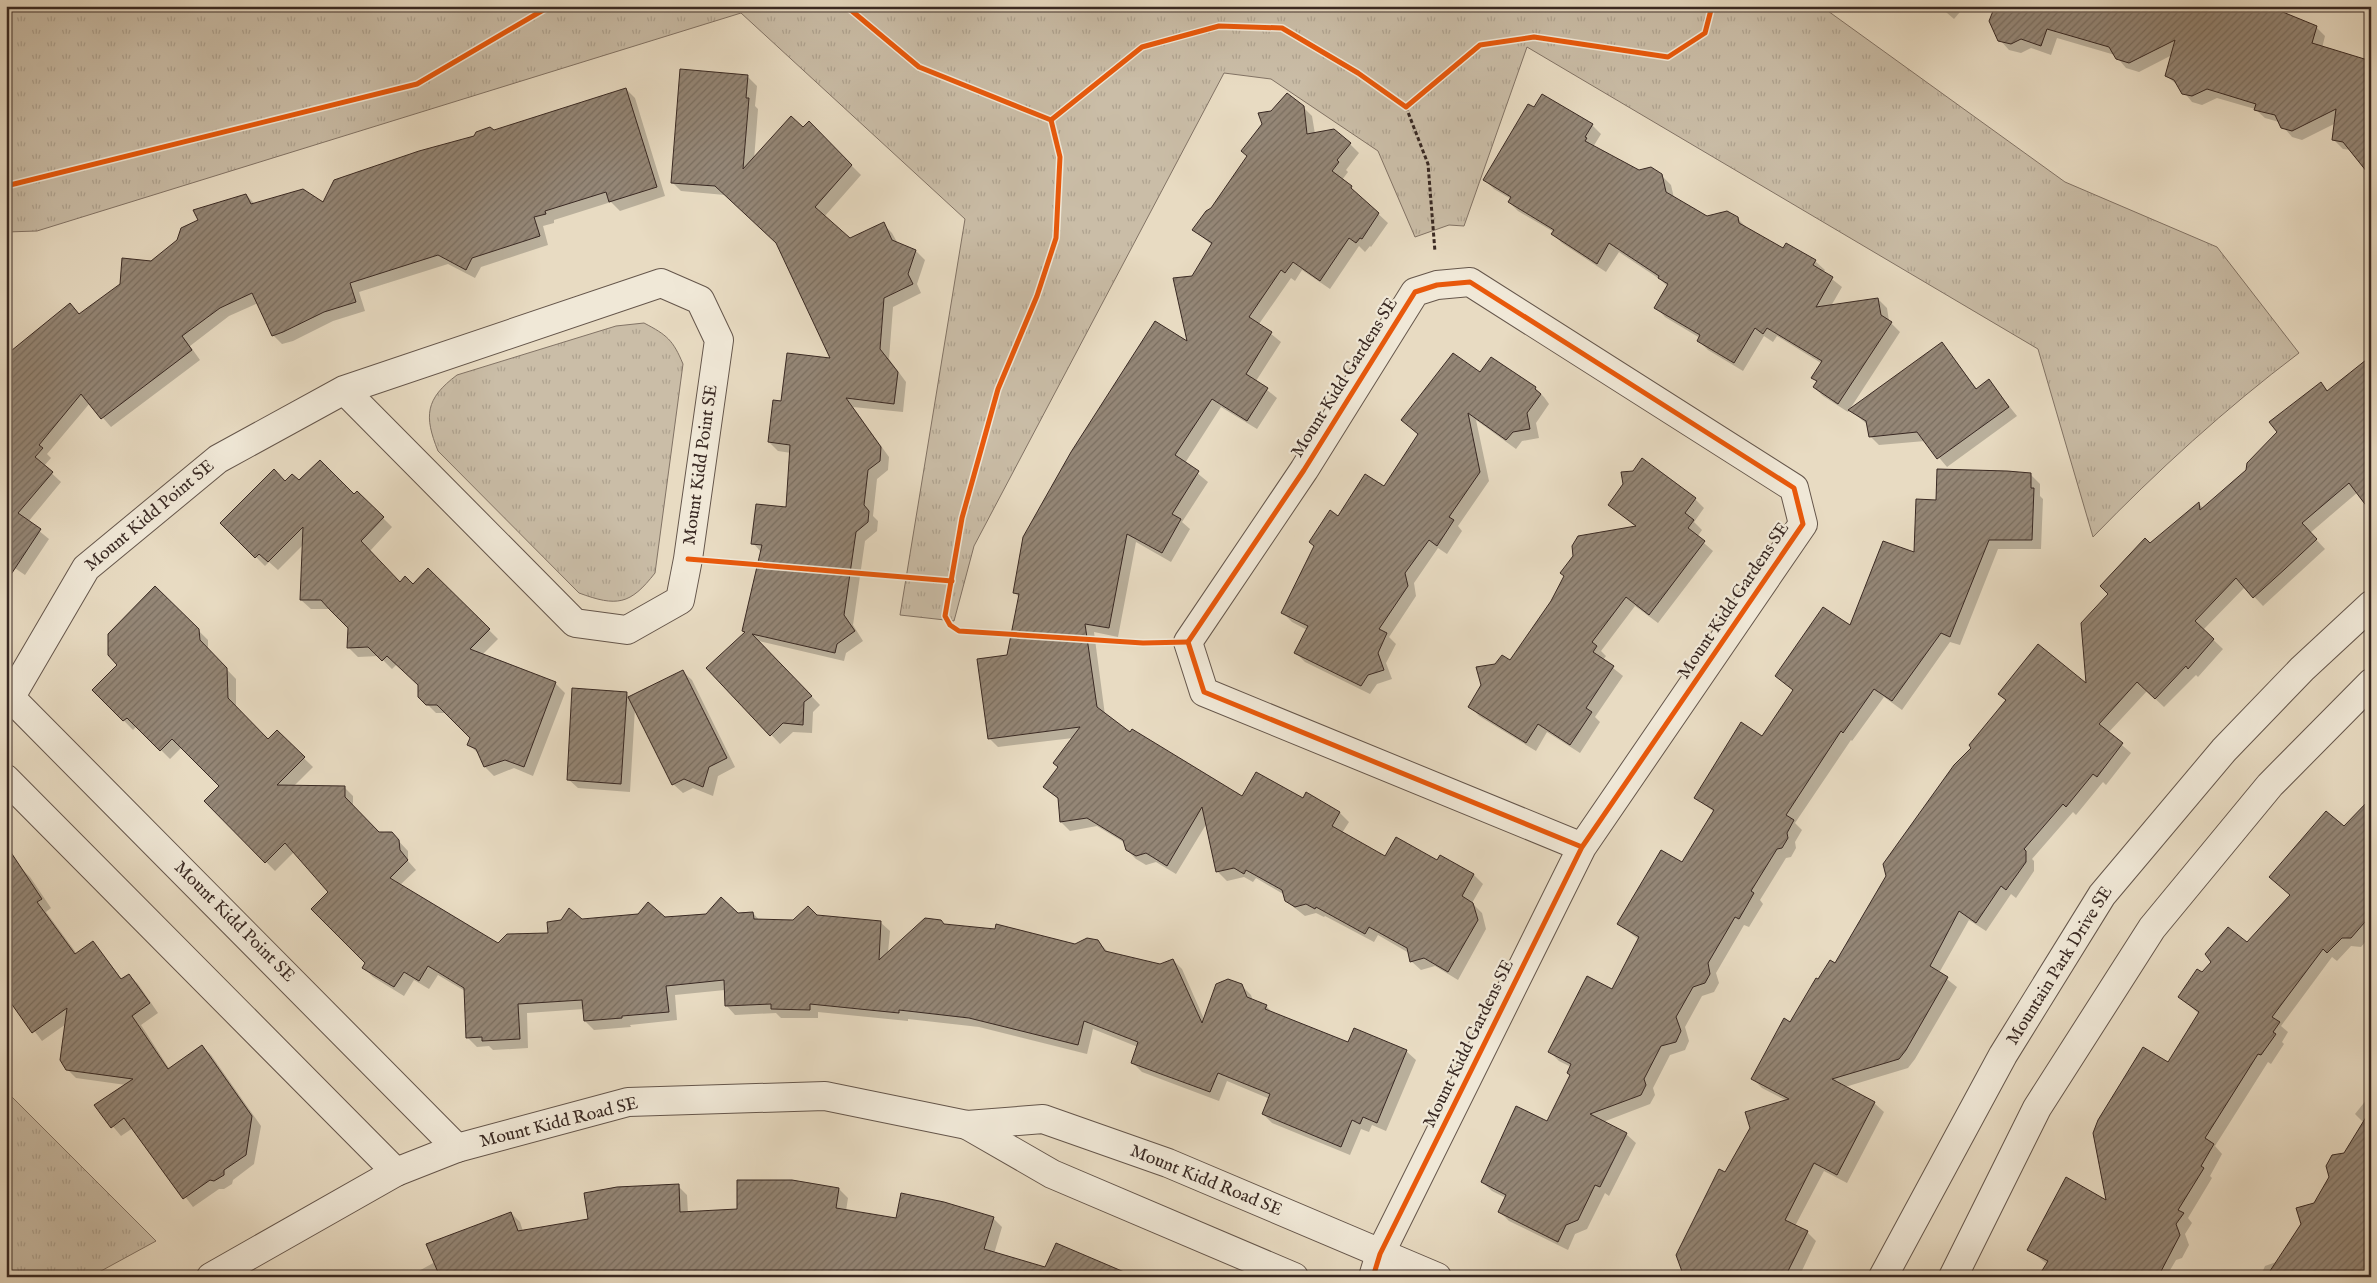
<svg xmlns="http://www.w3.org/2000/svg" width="2377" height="1283" viewBox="0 0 2377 1283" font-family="'IM FELL English',serif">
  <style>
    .park { fill: url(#park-tufts); stroke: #827365 }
    .shadow { fill: #0003 }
    .building { fill: url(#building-hatch); stroke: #392923 }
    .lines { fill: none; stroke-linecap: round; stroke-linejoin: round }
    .minor-casing { stroke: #65564b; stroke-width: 30 }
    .path { stroke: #392923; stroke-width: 3; stroke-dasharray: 4 2.5; stroke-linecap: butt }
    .minor { stroke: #f0e8d7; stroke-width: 28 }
    .cycleway-casing { stroke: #f0e8d7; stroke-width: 8 }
    .cycleway { stroke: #e8590c; stroke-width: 5 }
    .labels { text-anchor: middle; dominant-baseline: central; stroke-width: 4.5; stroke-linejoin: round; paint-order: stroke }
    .street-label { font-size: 18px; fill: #392923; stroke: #f0e8d7 }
  </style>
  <defs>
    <pattern id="park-tufts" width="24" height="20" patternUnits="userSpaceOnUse" patternTransform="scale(1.25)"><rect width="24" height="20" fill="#cabda7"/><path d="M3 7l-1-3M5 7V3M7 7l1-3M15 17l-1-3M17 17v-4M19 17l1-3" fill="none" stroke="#aea28f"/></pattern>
    <pattern id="building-hatch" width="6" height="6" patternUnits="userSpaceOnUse" patternTransform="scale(1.25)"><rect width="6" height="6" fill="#948676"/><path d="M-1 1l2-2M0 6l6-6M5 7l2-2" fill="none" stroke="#7a6e60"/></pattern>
  </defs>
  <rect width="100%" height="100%" fill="#e8dbc2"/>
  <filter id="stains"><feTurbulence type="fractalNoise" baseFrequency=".004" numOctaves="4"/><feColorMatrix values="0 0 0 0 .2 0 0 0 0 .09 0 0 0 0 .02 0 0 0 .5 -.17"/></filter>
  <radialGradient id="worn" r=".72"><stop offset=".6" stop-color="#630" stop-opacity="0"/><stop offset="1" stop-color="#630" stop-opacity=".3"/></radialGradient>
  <g class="park">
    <path d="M 6,6 L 1821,6 L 2065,182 L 2217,247 L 2299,353 C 2226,408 2157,471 2093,537 L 2038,349 L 1527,47 L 1464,226 L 1449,225 L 1415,237 L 1378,151 L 1271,79 L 1224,73 L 974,546 L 954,621 L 900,615 L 965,219 L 741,13 L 37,231 L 6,232 Z"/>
    <path d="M 644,323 C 667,335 673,340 683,364 L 655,573 C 630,605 617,607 579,593 L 438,451 C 424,416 425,399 457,375 L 616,326 Z"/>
    <polygon points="6,1091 156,1241 90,1277 6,1277"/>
  </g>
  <g class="shadow">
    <polygon points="1939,6 1965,6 1954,19"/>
    <polygon points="2264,6 2316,27 2325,36 2322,48 2352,150 2343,149 2334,140 2336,123 2302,140 2292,137 2279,122 2265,118 2255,109 2217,98 2202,105 2192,102 2179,86 2166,76 2172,55 2139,72 2126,68 2115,55 2057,38 2051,55 2031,48 2021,53 2009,50 2000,40 1991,21"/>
    <polygon points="748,77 757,86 755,106 758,109 754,160 803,129 809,123 861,175 824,217 850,240 883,224 892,233 898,244 916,251 925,260 917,284 921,293 893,307 889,359 906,382 903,412 853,407 889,457 888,470 877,479 873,516 878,521 877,531 865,541 853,625 863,641 846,653 844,661 759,641 820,705 813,712 812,733 793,732 780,744 708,668 745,633 743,631 761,552 753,543 787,509 791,453 778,451 769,442 783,403 832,359 777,243 725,195 681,191 672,182"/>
    <polygon points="626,89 635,98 665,196 620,211 611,202 554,220 554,223 543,226 548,245 481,267 475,278 448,264 359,292 365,311 333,321 293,341 282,344 273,335 258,303 229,316 190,346 200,360 111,427 90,403 47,454 51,458 44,466 61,482 28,522 49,539 25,575 6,562 6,378 80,315 246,195 255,204 324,204 493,131"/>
    <polygon points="1303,107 1312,116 1315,134 1350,144 1359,153 1346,170 1348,172 1342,180 1388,223 1371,247 1370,246 1365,252 1359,246 1330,289 1302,270 1295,281 1291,278 1259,324 1281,342 1256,381 1277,398 1257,429 1221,407 1185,463 1208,482 1182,522 1190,529 1171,562 1136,542 1118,637 1094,632 1105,715 1131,734 1243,798 1303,800 1307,794 1340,813 1349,822 1342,833 1386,858 1437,862 1440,856 1474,875 1483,884 1472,903 1482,913 1486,929 1458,980 1435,966 1421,970 1411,961 1409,953 1378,935 1374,942 1325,916 1324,917 1316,913 1305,916 1286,901 1285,895 1256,878 1253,882 1244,877 1227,881 1218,872 1207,823 1176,874 1156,862 1146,865 1136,859 1127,850 1125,843 1097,826 1070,831 1061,822 1059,800 1045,787 1059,768 1073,738 998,747 989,738 1019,597 1014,592 1189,344 1192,277 1212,245 1194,230"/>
    <polygon points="1592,125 1601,134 1593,147 1639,172 1661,175 1671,185 1674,198 1707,218 1737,218 1747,228 1784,250 1787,244 1815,261 1825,270 1823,272 1842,287 1831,306 1878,299 1887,308 1889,321 1900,332 1848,412 1823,396 1814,387 1817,382 1813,377 1821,363 1777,336 1773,342 1764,336 1743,371 1708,350 1699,341 1700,338 1665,317 1656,307 1668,287 1661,280 1619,252 1606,272 1562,243 1553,234 1554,232 1518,211 1509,202 1511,199 1494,189 1485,180"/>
    <polygon points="1942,344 1977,389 1989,381 2017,416 1947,467 1925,441 1879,445 1870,436 1868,425 1850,410"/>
    <polygon points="1480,374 1535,388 1544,397 1549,404 1536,423 1539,438 1522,441 1516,449 1476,420 1489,481 1458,526 1462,531 1447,554 1438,548 1414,583 1416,596 1389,637 1396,644 1386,663 1392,679 1377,684 1370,694 1305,662 1296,653 1307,630 1292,622 1283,613 1339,517 1384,488"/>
    <polygon points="2321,384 2328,391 2358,492 2310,533 2325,549 2263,606 2245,587 2203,630 2223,649 2198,677 2196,675 2164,707 2147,691 2108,733 2131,753 2106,785 2103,782 2076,815 2073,812 2032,859 2034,861 2034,871 2016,898 2011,894 1986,931 1969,920 1939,973 1957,987 1915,1059 1908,1068 1845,1087 1874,1103 1884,1112 1847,1183 1824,1171 1795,1226 1807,1232 1816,1241 1799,1277 1686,1277 1725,1174 1787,1101 1762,1088 1753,1079 1819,981 1835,965 1973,748 2007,701 2000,694 2088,686 2110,594 2150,544 2199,504 2204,509 2248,470"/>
    <polygon points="2031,475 2040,484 2040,496 2043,499 2041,549 1998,549 1960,645 1950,642 1902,710 1884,697 1852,741 1851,740 1795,823 1802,830 1795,842 1796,848 1791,857 1786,858 1760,900 1763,904 1749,927 1744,925 1716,973 1719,983 1714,992 1702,996 1685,1027 1689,1041 1685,1050 1670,1055 1653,1088 1655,1095 1650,1104 1603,1122 1626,1134 1636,1143 1609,1196 1605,1193 1587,1229 1575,1234 1568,1250 1509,1221 1500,1212 1506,1198 1492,1191 1482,1182 1548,1122 1571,1076 1571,1067 1559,1061 1550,1052 1612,990 1639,940 1619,924 1683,864 1714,812 1696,798 1762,737 1794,691 1777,676 1851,627 1915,554 1937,501"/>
    <polygon points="285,482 299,482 354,496 357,492 392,527 370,551 400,583 413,585 428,570 498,639 482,655 556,684 565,693 533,776 514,768 494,776 485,767 480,755 469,745 472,738 447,713 436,713 419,696 419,685 397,664 392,669 379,656 358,657 349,648 349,628 331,609 311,609 301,600 303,545 278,570 269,562 265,566 222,523"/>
    <polygon points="1695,499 1704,508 1694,522 1702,530 1697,537 1713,551 1658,623 1635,606 1601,651 1606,656 1603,660 1623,676 1595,717 1600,722 1580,753 1547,732 1536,751 1479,716 1470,706 1636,527 1609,505"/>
    <polygon points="155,588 208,640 208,650 236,679 236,709 268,741 277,732 313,767 294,786 344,787 353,796 353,807 379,833 391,833 408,851 408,861 416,870 400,885 499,945 549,934 582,920 753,913 760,921 794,921 816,916 880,922 890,931 888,953 944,925 1075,945 1098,941 1109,953 1160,965 1173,960 1182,969 1204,1019 1241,985 1251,995 1253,1001 1266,1006 1273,1013 1348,1043 1406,1051 1416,1060 1386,1131 1372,1125 1369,1132 1361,1129 1350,1155 1272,1123 1263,1114 1270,1099 1227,1081 1219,1101 1142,1072 1133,1063 1138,1047 1093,1029 1087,1054 979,1027 908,1019 908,1021 818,1012 818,1018 781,1018 776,1013 735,1015 726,1005 725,990 675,995 677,1020 630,1025 631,1027 594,1030 585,1021 584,1009 527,1013 528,1048 493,1050 489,1046 477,1047 468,1038 465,991 438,975 429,989 414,980 404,996 373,977 364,968 366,963 330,892 295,851 275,871 206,801 221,786 182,747 170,759 137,726 133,730 94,690 119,665"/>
    <polygon points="682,671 692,680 735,767 718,776 713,796 693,788 683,793 673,784 635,708 630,792 578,788 568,779 626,693 630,698"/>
    <polygon points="2371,800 2371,935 2361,947 2351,946 2337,961 2332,957 2281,1026 2288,1032 2282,1042 2284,1044 2271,1064 2268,1062 2215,1146 2222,1154 2210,1176 2212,1178 2188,1218 2192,1223 2185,1234 2189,1245 2182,1258 2176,1260 2166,1277 2040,1277 2047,1264 2029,1250 2108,1202 2168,1064 2199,1014 2180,997 2213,962 2207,954 2228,928 2248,943 2291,895 2344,828"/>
    <polygon points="21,868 30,877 51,908 46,912 77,954 93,942 122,980 129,975 138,984 158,1013 141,1025 170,1070 202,1046 211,1055 261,1126 254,1164 233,1180 232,1184 224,1189 219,1189 193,1207 133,1128 121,1136 96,1106 126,1085 76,1078 67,1069 66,1024 42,1041 6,994"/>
    <polygon points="2371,1094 2371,1277 2260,1277 2265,1266 2279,1261 2315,1204 2364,1123 2355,1114"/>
    <polygon points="678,1186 687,1195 688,1213 738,1210 839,1189 848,1198 846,1211 897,1220 993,1218 1002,1227 994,1254 1046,1269 1133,1276 408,1277 435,1262 511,1213 520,1222 523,1231 590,1220"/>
  </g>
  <g class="building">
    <polygon points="1995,6 2268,6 2317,26 2312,43 2371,61 2371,177 2343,142 2332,140 2336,109 2292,131 2281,128 2275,115 2254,110 2256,104 2207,89 2192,96 2182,94 2174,80 2165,76 2175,40 2129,63 2116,59 2109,47 2047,29 2041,46 2021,39 2011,44 1998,41 1989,21"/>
    <polygon points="680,69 748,75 746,98 749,98 743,169 791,116 803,127 809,121 852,165 815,207 850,238 884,222 892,240 916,250 908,274 913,284 884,298 880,349 898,372 894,404 846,398 881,447 880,461 868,470 864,505 869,511 868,522 856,532 844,615 855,631 837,644 835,653 752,634 812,696 804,702 803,725 783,723 770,736 706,668 745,632 742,631 762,545 751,544 756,504 786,507 790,445 768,442 773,400 781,401 787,353 830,358 776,243 715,186 671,183"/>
    <polygon points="626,88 657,187 609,202 606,192 545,211 546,214 534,217 540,236 472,258 466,270 438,255 350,283 356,302 324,312 283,332 272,336 252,293 220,308 182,336 192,350 101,419 81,394 39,445 43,448 35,457 53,472 18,513 41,529 6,582 6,355 70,303 79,314 120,284 122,258 151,261 177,240 181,228 198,220 193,210 246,194 251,204 303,189 323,202 334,180 419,151 474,136 476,132 490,127 494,130"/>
    <polygon points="1287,93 1304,106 1307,134 1334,129 1351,143 1337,160 1339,162 1332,171 1352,186 1351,188 1379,213 1362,239 1360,238 1356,243 1349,238 1320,281 1293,262 1285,273 1281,270 1249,317 1272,332 1246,374 1268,388 1247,421 1212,399 1175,455 1199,471 1172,514 1181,519 1162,553 1127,534 1109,628 1085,624 1097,707 1130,732 1132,729 1242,796 1256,772 1303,798 1306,792 1340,812 1332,826 1385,856 1396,837 1437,860 1440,855 1474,874 1462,896 1473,903 1478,920 1448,972 1424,958 1410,962 1407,948 1369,927 1365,934 1316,907 1315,909 1306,904 1295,907 1285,901 1282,890 1246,870 1244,874 1234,868 1216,872 1202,807 1167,866 1146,853 1136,856 1126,850 1123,840 1087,818 1060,822 1058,798 1043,787 1058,767 1053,763 1080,727 988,739 977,659 1007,655 1019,594 1013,593 1023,537 1071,452 1155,321 1187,341 1173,278 1192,276 1212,243 1192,230 1206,211 1211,208 1247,156 1241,151 1262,124 1258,113 1271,111"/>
    <polygon points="1542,94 1593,124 1585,137 1587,138 1585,141 1639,170 1651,167 1662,174 1666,192 1707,216 1727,211 1738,217 1739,223 1783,248 1786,243 1816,260 1813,265 1833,277 1816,307 1878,298 1881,315 1892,322 1838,404 1813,387 1817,381 1811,378 1822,361 1767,328 1763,334 1755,328 1734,363 1697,341 1700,335 1654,308 1668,284 1658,278 1659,276 1609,243 1597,264 1551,234 1554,230 1508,202 1511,197 1483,180 1528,104 1534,107"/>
    <polygon points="1942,342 1976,389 1989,379 2009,407 1937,459 1917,432 1869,437 1866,421 1848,410"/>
    <polygon points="1453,353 1480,372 1491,357 1536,387 1535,389 1541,394 1527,413 1530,429 1513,432 1506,440 1468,413 1480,472 1449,517 1454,520 1437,546 1429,540 1405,573 1408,586 1379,629 1387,633 1378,653 1384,670 1368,675 1361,686 1294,653 1308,626 1281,613 1314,546 1309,542 1330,510 1338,516 1365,474 1384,486 1418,434 1401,420"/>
    <polygon points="2371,356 2371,512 2349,483 2302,523 2317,539 2285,569 2253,598 2236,578 2195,621 2214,639 2188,669 2186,666 2155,699 2137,682 2099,724 2123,743 2097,777 2093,774 2066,807 2063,804 2024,849 2026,851 2026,862 2006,890 2001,886 1976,923 1959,911 1930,966 1948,977 1906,1050 1899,1059 1832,1079 1875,1102 1837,1175 1814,1163 1785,1220 1808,1231 1785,1277 1684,1277 1676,1255 1719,1169 1725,1172 1750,1128 1745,1112 1789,1099 1751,1079 1784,1018 1790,1022 1816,978 1818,979 1830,960 1835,963 1886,876 1883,864 1954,765 1971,748 1969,745 2006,700 1998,694 2038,644 2086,683 2081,623 2108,594 2100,586 2145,538 2150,543 2199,502 2200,510 2246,470 2247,463 2277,432 2269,422 2321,382 2327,391"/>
    <polygon points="1642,458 1696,498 1685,513 1694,520 1688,528 1705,541 1649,615 1626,597 1592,642 1597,646 1593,652 1614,666 1586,708 1592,712 1570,745 1538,724 1526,743 1468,707 1481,685 1476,667 1495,664 1502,655 1510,660 1551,601 1564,576 1560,573 1573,556 1572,546 1578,536 1636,526 1608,505 1623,484 1621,472 1633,471"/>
    <polygon points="320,460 354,494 357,491 384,517 361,541 400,582 405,576 413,584 428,568 490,629 470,649 556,682 524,767 505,760 484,767 476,749 467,745 470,738 437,705 426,705 418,697 418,685 387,656 382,661 368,647 347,648 348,628 330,610 321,600 300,600 303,527 268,562 259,554 255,558 220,523 274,469 285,481 292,474 299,480"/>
    <polygon points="1937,469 2007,471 2031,473 2031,488 2034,488 2032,540 1989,540 1950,637 1941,633 1892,701 1874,689 1843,733 1841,731 1786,815 1794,820 1787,833 1788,838 1782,848 1777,849 1751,891 1754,893 1739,919 1735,917 1708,963 1710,974 1705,983 1693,987 1676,1017 1681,1031 1676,1042 1661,1046 1644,1079 1646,1085 1641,1095 1590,1114 1627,1133 1600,1187 1595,1185 1578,1220 1566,1225 1558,1242 1498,1212 1506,1195 1481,1182 1516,1106 1547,1121 1570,1075 1567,1073 1571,1064 1548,1052 1587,976 1612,989 1639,937 1617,924 1633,897 1661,850 1682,862 1714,810 1694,798 1741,722 1762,736 1793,690 1775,676 1823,607 1850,625 1883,541 1914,552 1916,499 1936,500"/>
    <polygon points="155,586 199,629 200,640 227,668 228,698 268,739 277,730 305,757 277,785 345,786 345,797 379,832 392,832 399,840 400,850 408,860 390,878 498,943 507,934 548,933 547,922 561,920 569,908 582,919 638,914 648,902 665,917 706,914 721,897 738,913 753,912 754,919 793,920 808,906 817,915 881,921 879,960 925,918 941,920 944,924 995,929 996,924 1075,944 1087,938 1098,940 1105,951 1160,964 1173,959 1202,1023 1216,984 1228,979 1242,984 1247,997 1267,1005 1265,1009 1348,1042 1354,1028 1407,1050 1377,1123 1363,1117 1360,1124 1352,1120 1341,1147 1262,1114 1270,1094 1218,1073 1210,1092 1131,1063 1138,1042 1084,1021 1078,1045 969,1018 899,1010 899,1013 810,1004 810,1010 771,1009 771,1004 725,1006 724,980 666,986 669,1012 622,1016 622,1018 584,1021 582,1000 518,1004 520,1039 482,1041 482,1037 466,1038 464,988 428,966 419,981 404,972 394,987 362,968 365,963 311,909 328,892 285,843 265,863 204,801 219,786 172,739 160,751 127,718 123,721 92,690 117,665 108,655 108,634"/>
    <polygon points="683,670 727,758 709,767 703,787 684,779 672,785 628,697"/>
    <polygon points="572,688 627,692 621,784 567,780"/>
    <polygon points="2371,798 2371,915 2351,938 2342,938 2327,953 2323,949 2272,1017 2280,1022 2273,1032 2276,1034 2261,1055 2258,1054 2205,1138 2214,1144 2201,1166 2204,1168 2178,1210 2184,1213 2176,1224 2180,1235 2158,1277 2038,1277 2048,1261 2027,1250 2066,1177 2106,1200 2093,1133 2098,1120 2143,1047 2168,1062 2199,1012 2178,997 2197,969 2202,972 2211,962 2205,954 2228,927 2247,942 2290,895 2269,877 2326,811 2344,826"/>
    <polygon points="6,845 42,899 37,902 75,954 93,941 121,979 129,974 150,1003 132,1016 168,1069 202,1045 252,1116 246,1155 224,1170 224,1175 214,1181 210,1180 183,1199 124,1118 111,1128 94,1105 133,1079 66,1070 60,1060 67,1008 32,1033 6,996"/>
    <polygon points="2371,1109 2371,1277 2266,1277 2301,1224 2296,1208 2314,1203 2329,1177 2326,1166 2332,1155 2344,1153"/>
    <polygon points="737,1180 792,1180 839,1188 836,1208 896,1218 901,1193 944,1202 994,1217 984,1249 1045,1267 1056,1243 1136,1277 440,1277 426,1244 511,1212 518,1231 588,1219 584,1193 617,1187 679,1184 680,1212 737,1209"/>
  </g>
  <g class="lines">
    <defs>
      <g id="minor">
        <polyline points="10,697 457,1148"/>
        <polyline points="6,705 86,568 218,459 344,390 661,283 700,300 719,340 688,559 680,600 627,630 575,623 344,390"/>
        <polyline points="6,779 396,1172"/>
        <polyline points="967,1125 1052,1174 1294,1277"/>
        <polyline points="211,1277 396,1172 457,1148 628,1102 825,1096 967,1125 1043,1119 1168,1163 1437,1277"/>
        <polyline points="1373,1277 1380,1254 1582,847 1803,524 1794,488 1470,282 1437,285 1415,292 1304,470 1188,642 1204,692 1582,847"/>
        <polyline points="1883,1277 2003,1055 2102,895 2224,750 2302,669 2371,605"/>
        <polyline points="1953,1277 2037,1108 2152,928 2270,785 2371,683"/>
      </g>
    </defs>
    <use href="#minor" class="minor-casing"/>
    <polyline class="path" points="1406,107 1428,164 1435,252"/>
    <use href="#minor" class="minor"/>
    <defs>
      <g id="cycleway">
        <polyline points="846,6 919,67 1051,120 1142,47 1219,26 1282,28 1358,73 1406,107 1480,45 1534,37 1668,57 1705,33 1712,6"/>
        <polyline points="1051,120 1060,157 1056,238 1037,296 998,389 962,518 945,616 950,625 959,631 1143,643 1188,642"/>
        <polyline points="6,186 417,84 550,6"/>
        <polyline points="688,559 952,581"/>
        <polyline points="1373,1277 1380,1254 1582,847 1803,524 1794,488 1470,282 1437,285 1415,292 1304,470 1188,642 1204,692 1582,847"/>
      </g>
    </defs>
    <use href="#cycleway" class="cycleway-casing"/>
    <use href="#cycleway" class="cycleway"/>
  </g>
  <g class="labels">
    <g class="street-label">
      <text transform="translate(1345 378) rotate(-58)">Mount Kidd Gardens SE</text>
      <text transform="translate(701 465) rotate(-82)">Mount Kidd Point SE</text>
      <text transform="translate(150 516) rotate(-40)">Mount Kidd Point SE</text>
      <text transform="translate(1734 601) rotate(-56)">Mount Kidd Gardens SE</text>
      <text transform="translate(234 922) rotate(45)">Mount Kidd Point SE</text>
      <text transform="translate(2060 966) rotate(-58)">Mountain Park Drive SE</text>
      <text transform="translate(1469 1044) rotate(-64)">Mount Kidd Gardens SE</text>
      <text transform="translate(559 1123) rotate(-14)">Mount Kidd Road SE</text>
      <text transform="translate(1206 1181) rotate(22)">Mount Kidd Road SE</text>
    </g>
  </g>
  <rect width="2377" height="1283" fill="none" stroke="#e8dbc2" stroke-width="25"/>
  <rect x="8" y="8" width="2362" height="1268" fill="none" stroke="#392923" stroke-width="2.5"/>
  <rect x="12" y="12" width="2352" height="1258" fill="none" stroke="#392923"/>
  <rect width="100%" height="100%" filter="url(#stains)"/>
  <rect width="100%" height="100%" fill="url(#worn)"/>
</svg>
